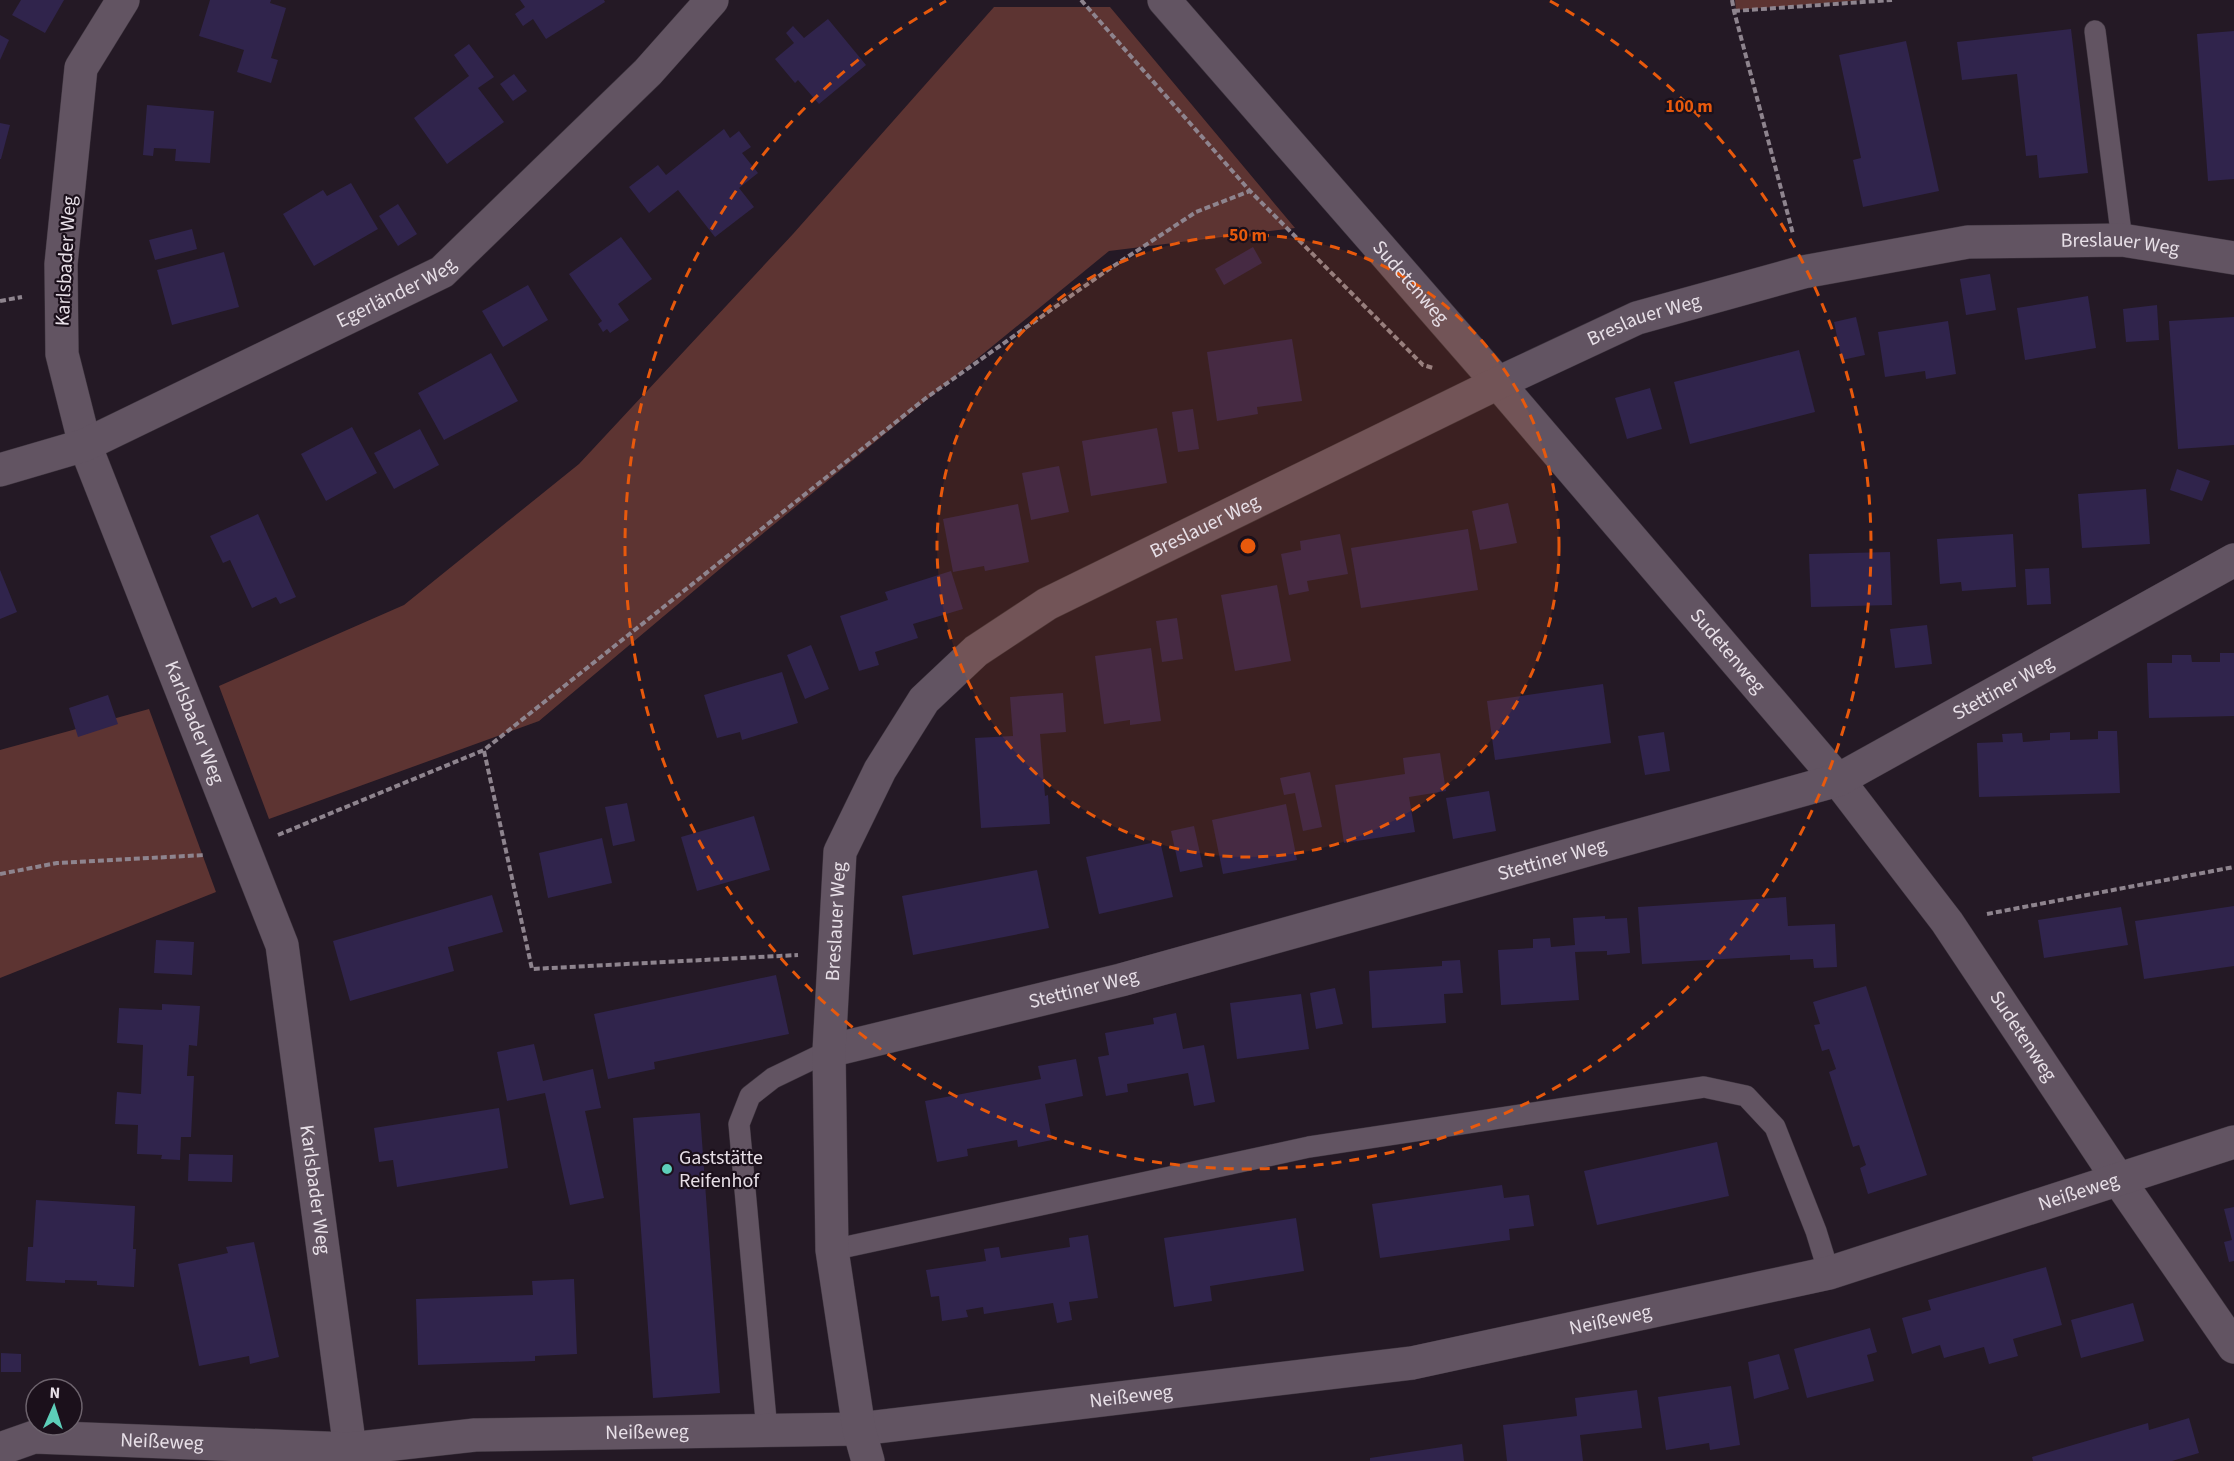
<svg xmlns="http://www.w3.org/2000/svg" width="2234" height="1461" viewBox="0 0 2234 1461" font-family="'Source Sans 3',sans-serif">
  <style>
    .green { fill: #5d3432 }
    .building { fill: #30244c }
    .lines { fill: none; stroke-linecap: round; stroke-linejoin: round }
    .lane-casing { stroke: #3d343e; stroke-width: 22 }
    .street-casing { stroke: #3d343e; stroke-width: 34 }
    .path { stroke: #8e848e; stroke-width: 4; stroke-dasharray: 6 3; stroke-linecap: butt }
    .lane { stroke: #625462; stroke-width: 21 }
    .street { stroke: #625462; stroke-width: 33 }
    .ring { fill: none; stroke: #e8590c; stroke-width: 3; stroke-dasharray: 10 8 }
    .poi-dot { fill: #5dceb9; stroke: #1b101b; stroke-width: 2 }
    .labels { text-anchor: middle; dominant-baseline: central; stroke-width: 4.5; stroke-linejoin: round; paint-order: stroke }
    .street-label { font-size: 20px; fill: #e7dfe7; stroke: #1b101b }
    .poi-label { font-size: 20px; fill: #e7dfe7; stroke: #1b101b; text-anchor: start }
    .centre { fill: #e8590c; stroke: #1b101b; stroke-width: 3 }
    .ring-label { font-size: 18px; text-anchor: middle; font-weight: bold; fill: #e8590c; stroke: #1b101b; stroke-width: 4.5; stroke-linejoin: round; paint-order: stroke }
  </style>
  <rect width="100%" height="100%" fill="#241925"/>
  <g class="green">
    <polygon points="1735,0 1863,0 1736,10"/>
    <polygon points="994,7 1110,7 1295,228 1109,251 733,558 539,721 269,819 219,686 404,605 579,464 793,234"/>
    <polygon points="149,709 216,892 0,978 0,750"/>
  </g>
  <g class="building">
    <polygon points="21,0 64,0 45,33 12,15"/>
    <polygon points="210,0 271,0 270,3 286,8 271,58 278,60 271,83 237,72 244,50 199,36"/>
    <polygon points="520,0 604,0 605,2 546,39 533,19 523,26 515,14 525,7"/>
    <polygon points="828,19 866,65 819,104 798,80 795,83 775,59 794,43 786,33 793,26 804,38"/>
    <polygon points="2071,29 2088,173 2039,178 2037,155 2026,156 2017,74 1962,80 1957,42"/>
    <polygon points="2234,31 2234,179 2208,181 2197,34"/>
    <polygon points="0,35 9,40 0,60"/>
    <polygon points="1906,41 1939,191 1863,207 1853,160 1861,158 1839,55"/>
    <polygon points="469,44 494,77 478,88 504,122 447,164 414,118 469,76 454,55"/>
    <polygon points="514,74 527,91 513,101 500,84"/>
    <polygon points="147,105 214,111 210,163 175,161 176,149 154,148 153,156 143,155"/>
    <polygon points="0,123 10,125 1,159 0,159"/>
    <polygon points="724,129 730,138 739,131 751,147 742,153 758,173 739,188 754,207 715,237 678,190 649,213 629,187 658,165 666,175"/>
    <polygon points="351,183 378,229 314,266 283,214 323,190 327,196"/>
    <polygon points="398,204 417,234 398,246 379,216"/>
    <polygon points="192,229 197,249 155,260 149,240"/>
    <polygon points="621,237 652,279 618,304 629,320 610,333 607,329 603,332 598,324 602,321 569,274"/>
    <polygon points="1253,247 1262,263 1224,285 1215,269"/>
    <polygon points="224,252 239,307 172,325 157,270"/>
    <polygon points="1990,274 1996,310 1966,315 1960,279"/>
    <polygon points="528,285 548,320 503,347 482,311"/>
    <polygon points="2088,296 2096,348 2025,360 2017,308"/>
    <polygon points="2157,305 2159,340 2126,342 2123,309"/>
    <polygon points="1856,317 1865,355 1842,360 1834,322"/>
    <polygon points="2234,317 2234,445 2178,449 2169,321"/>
    <polygon points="1948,321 1956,374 1926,379 1925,371 1885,377 1878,332"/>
    <polygon points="1292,339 1302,401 1257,407 1258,414 1217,421 1207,352"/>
    <polygon points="1799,350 1815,412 1690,444 1674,382"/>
    <polygon points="491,353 518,401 444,440 418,393"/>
    <polygon points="1650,388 1662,429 1627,439 1615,398"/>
    <polygon points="1193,409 1199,449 1178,452 1172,412"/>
    <polygon points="352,427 377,473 326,501 301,454"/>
    <polygon points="1157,428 1167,483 1091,496 1082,441"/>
    <polygon points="420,429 439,465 394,489 374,453"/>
    <polygon points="1059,466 1069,512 1031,520 1022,473"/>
    <polygon points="2177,469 2210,481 2202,501 2170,490"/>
    <polygon points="2146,489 2150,544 2082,548 2078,494"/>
    <polygon points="1508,503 1517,543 1480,550 1472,511"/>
    <polygon points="1018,504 1029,562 985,571 984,566 953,572 943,519"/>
    <polygon points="258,514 296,597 280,604 276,597 252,608 230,560 223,563 210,536"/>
    <polygon points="1468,529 1478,590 1361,608 1351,548"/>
    <polygon points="1340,534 1348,574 1307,581 1309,591 1289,595 1281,554 1301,550 1300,541"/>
    <polygon points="2013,534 2016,587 1962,591 1961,582 1940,584 1937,539"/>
    <polygon points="1890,552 1892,605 1811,607 1809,554"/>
    <polygon points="2049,568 2051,604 2027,605 2025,569"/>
    <polygon points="0,570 17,612 0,619"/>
    <polygon points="951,571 963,609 913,624 918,638 875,652 879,665 859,671 840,616 888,600 885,592"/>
    <polygon points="1277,585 1291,661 1235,671 1221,595"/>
    <polygon points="1177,618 1183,659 1162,662 1156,621"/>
    <polygon points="1927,625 1932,664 1895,668 1890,629"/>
    <polygon points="811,645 829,689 805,699 787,655"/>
    <polygon points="1151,648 1161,721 1130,725 1130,720 1104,724 1095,656"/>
    <polygon points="2220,653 2234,653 2234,716 2149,718 2147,663 2172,663 2172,655 2191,655 2192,662 2220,662"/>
    <polygon points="782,672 798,723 742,740 740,732 717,738 704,695"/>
    <polygon points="1603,684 1611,743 1495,760 1487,701"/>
    <polygon points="1063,693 1066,732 1040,734 1045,796 1048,795 1050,824 981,828 975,738 1013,736 1010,697"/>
    <polygon points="108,695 118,724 78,737 69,708"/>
    <polygon points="2098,731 2117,731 2120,793 1979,797 1977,743 2003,742 2002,734 2022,733 2023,742 2050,740 2050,733 2070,732 2070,740 2098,739"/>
    <polygon points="1664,732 1670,771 1645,775 1638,736"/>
    <polygon points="1440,753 1446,791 1409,797 1415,832 1344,843 1335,785 1405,774 1403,758"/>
    <polygon points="1310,772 1322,827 1303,831 1295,793 1284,795 1280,778"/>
    <polygon points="1489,791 1496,831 1453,839 1446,798"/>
    <polygon points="627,803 635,841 613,846 605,807"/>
    <polygon points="1286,804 1297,860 1223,874 1212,820"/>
    <polygon points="754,816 770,870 697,891 681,837"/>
    <polygon points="1194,826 1203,867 1180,872 1171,831"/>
    <polygon points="602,838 612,883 548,898 539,853"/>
    <polygon points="1160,841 1173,897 1099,914 1086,857"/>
    <polygon points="1037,870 1049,928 913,955 902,896"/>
    <polygon points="492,895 503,932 448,947 454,971 350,1001 333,941"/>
    <polygon points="1786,897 1788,926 1835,924 1837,967 1814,968 1813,959 1790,960 1790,955 1642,964 1638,907"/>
    <polygon points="2234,906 2234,966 2144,979 2135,921"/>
    <polygon points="2121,907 2128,945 2044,958 2038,920"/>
    <polygon points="1605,916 1605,919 1627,918 1630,953 1607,955 1607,951 1575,952 1579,1000 1501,1005 1498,950 1533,948 1533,939 1550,938 1551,947 1575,945 1573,918"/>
    <polygon points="156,940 194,942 192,975 154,973"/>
    <polygon points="1460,960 1463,993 1444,994 1446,1023 1372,1028 1369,971 1442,966 1442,961"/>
    <polygon points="776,975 789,1034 654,1062 655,1069 608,1079 594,1014"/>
    <polygon points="1866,986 1927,1175 1868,1194 1860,1168 1866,1165 1859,1145 1853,1147 1829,1072 1836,1069 1829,1049 1822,1051 1814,1025 1820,1024 1813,1002"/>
    <polygon points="1335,988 1343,1024 1316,1029 1310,993"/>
    <polygon points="1301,994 1309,1049 1237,1059 1230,1003"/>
    <polygon points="162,1004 200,1006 197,1046 189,1045 187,1076 194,1076 191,1137 181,1137 180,1160 161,1159 162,1155 137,1154 138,1125 115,1124 117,1092 141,1094 143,1045 117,1043 119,1008 162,1010"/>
    <polygon points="1176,1013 1183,1049 1204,1045 1215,1102 1194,1106 1188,1073 1127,1084 1128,1092 1106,1096 1098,1057 1109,1055 1105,1033 1154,1024 1153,1018"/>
    <polygon points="534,1044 543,1081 593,1069 601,1108 585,1111 604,1198 570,1205 545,1093 507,1101 497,1052"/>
    <polygon points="1076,1059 1083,1096 1045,1104 1052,1140 1018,1147 1017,1140 967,1149 968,1156 937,1162 925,1101 1041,1079 1038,1066"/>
    <polygon points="499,1108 508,1168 397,1187 393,1160 379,1162 374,1128"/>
    <polygon points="700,1113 720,1393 653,1398 633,1118"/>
    <polygon points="1717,1142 1729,1196 1597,1225 1584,1171"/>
    <polygon points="189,1154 233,1155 232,1182 188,1181"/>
    <polygon points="1502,1185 1504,1198 1529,1195 1534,1226 1509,1229 1510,1240 1380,1258 1372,1204"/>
    <polygon points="36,1200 135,1206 133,1249 136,1249 134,1287 97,1285 97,1281 65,1280 65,1283 26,1281 28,1247 33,1247"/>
    <polygon points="2234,1207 2234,1261 2229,1262 2224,1242 2232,1240 2224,1209"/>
    <polygon points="1296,1218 1304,1271 1210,1286 1212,1301 1174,1307 1164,1238"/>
    <polygon points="1088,1235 1098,1298 1069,1302 1072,1320 1057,1323 1053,1303 984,1314 983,1307 966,1310 968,1317 942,1321 939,1296 931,1297 926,1270 986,1261 984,1249 999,1247 1001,1258 1070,1247 1069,1238"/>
    <polygon points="254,1242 279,1357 250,1364 249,1356 199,1366 178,1264 228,1253 226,1247"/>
    <polygon points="2046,1267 2062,1325 2013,1339 2018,1356 1989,1364 1984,1347 1944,1358 1940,1345 1912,1354 1902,1318 1931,1310 1928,1300"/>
    <polygon points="574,1279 577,1354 535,1356 535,1361 418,1365 416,1299 533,1295 532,1281"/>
    <polygon points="2133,1303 2144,1341 2081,1358 2071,1320"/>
    <polygon points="1870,1328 1877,1352 1867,1355 1874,1381 1807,1398 1794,1349"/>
    <polygon points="1,1353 21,1354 21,1372 1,1372"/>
    <polygon points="1779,1354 1789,1389 1754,1399 1748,1362"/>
    <polygon points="1731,1386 1740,1445 1710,1450 1709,1443 1666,1450 1658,1397"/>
    <polygon points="1637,1390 1642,1428 1580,1435 1583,1461 1507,1461 1503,1425 1577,1416 1575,1398"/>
    <polygon points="2189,1418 2199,1453 2172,1461 2033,1461 2032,1457 2148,1423 2149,1430"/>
    <polygon points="1462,1444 1464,1461 1370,1461 1370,1458"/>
  </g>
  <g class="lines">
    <defs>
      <g id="lane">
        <polyline points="2095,31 2122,240"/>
        <polyline points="832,1250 1309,1147 1704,1087 1746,1096 1775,1127 1816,1231 1829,1273"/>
        <polyline points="767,1431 739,1124 750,1096 773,1078 829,1051"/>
      </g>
      <g id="street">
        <path id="s1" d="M 123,0 L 81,68 L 61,264 L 62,354 L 85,445 L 282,945 L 350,1449 L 350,1461"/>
        <path id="s2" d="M 1164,0 L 1498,383 L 1838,780 L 1947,922 L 2118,1179 L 2234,1347"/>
        <path id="s3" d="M 0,470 L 85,445 L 442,272 L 648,72 L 712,0"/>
        <path id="s4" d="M 829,1051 L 1121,980 L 1838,780 L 2234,560"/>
        <path id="s5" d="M 0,1449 L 34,1437 L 350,1449 L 475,1435 L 859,1429 L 1412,1363 L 1829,1273 L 2234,1142"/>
        <path id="s6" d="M 868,1461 L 859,1429 L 832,1250 L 829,1051 L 840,852 L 880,770 L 924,700 L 976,651 L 1047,604 L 1498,383 L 1637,318 L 1803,272 L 1968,242 L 2122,240 L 2234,258"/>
      </g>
    </defs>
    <use href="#lane" class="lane-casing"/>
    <use href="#street" class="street-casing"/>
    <g class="path">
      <polyline points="1081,0 1250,191 1423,365 1433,368"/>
      <polyline points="1732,0 1734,11 1793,234"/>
      <polyline points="1734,11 1892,0"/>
      <polyline points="0,301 22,297"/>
      <polyline points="484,751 532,969 798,955"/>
      <polyline points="278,835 484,750 926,398 1109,269 1196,212 1250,191"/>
      <polyline points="0,874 57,863 205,855"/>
      <polyline points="1987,914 2234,867"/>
    </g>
    <use href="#lane" class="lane"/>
    <use href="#street" class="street"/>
  </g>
  <circle cx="1248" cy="546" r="311" fill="#e8590c" fill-opacity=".12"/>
  <g class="ring">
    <circle cx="1248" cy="546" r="311"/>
    <path d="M1550 1A623 623 0 1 1 946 1"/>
  </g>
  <circle class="poi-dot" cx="667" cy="1169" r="6"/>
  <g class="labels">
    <g class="street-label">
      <text stroke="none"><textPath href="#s6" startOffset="2091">Breslauer Weg</textPath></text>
      <text transform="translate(66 261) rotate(-87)">Karlsbader Weg</text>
      <text stroke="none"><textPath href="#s2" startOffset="375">Sudetenweg</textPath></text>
      <text stroke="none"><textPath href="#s3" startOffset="435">Egerländer Weg</textPath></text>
      <text stroke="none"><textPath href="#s6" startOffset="1605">Breslauer Weg</textPath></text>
      <text stroke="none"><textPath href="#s6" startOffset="1119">Breslauer Weg</textPath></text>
      <text stroke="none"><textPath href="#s2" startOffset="861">Sudetenweg</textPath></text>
      <text stroke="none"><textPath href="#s4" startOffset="1234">Stettiner Weg</textPath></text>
      <text stroke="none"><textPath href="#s1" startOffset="759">Karlsbader Weg</textPath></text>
      <text stroke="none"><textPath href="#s4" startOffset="748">Stettiner Weg</textPath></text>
      <text stroke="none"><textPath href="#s6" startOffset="543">Breslauer Weg</textPath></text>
      <text stroke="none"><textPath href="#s4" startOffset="262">Stettiner Weg</textPath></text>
      <text stroke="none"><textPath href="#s2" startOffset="1347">Sudetenweg</textPath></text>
      <text stroke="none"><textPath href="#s1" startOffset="1245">Karlsbader Weg</textPath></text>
      <text stroke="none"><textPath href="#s5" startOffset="2108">Neißeweg</textPath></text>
      <text stroke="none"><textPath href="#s5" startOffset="1622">Neißeweg</textPath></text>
      <text stroke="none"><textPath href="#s5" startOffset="1136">Neißeweg</textPath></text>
      <text stroke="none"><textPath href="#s5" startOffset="650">Neißeweg</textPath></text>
      <text stroke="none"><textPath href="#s5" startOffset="164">Neißeweg</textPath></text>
    </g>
    <g class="poi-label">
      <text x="679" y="1158">Gaststätte<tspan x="679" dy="23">Reifenhof</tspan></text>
    </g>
  </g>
  <circle cx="1248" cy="546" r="9" class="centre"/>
  <g class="ring-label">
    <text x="1689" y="112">100 m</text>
    <text x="1248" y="241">50 m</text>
  </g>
  <g transform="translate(54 1407) rotate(3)"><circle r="28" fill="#1b101b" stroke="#6d636d" stroke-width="1.5"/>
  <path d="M0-4.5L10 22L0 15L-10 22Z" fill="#5dceb9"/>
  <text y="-9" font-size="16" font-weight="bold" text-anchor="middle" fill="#e7dfe7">N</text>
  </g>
</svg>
